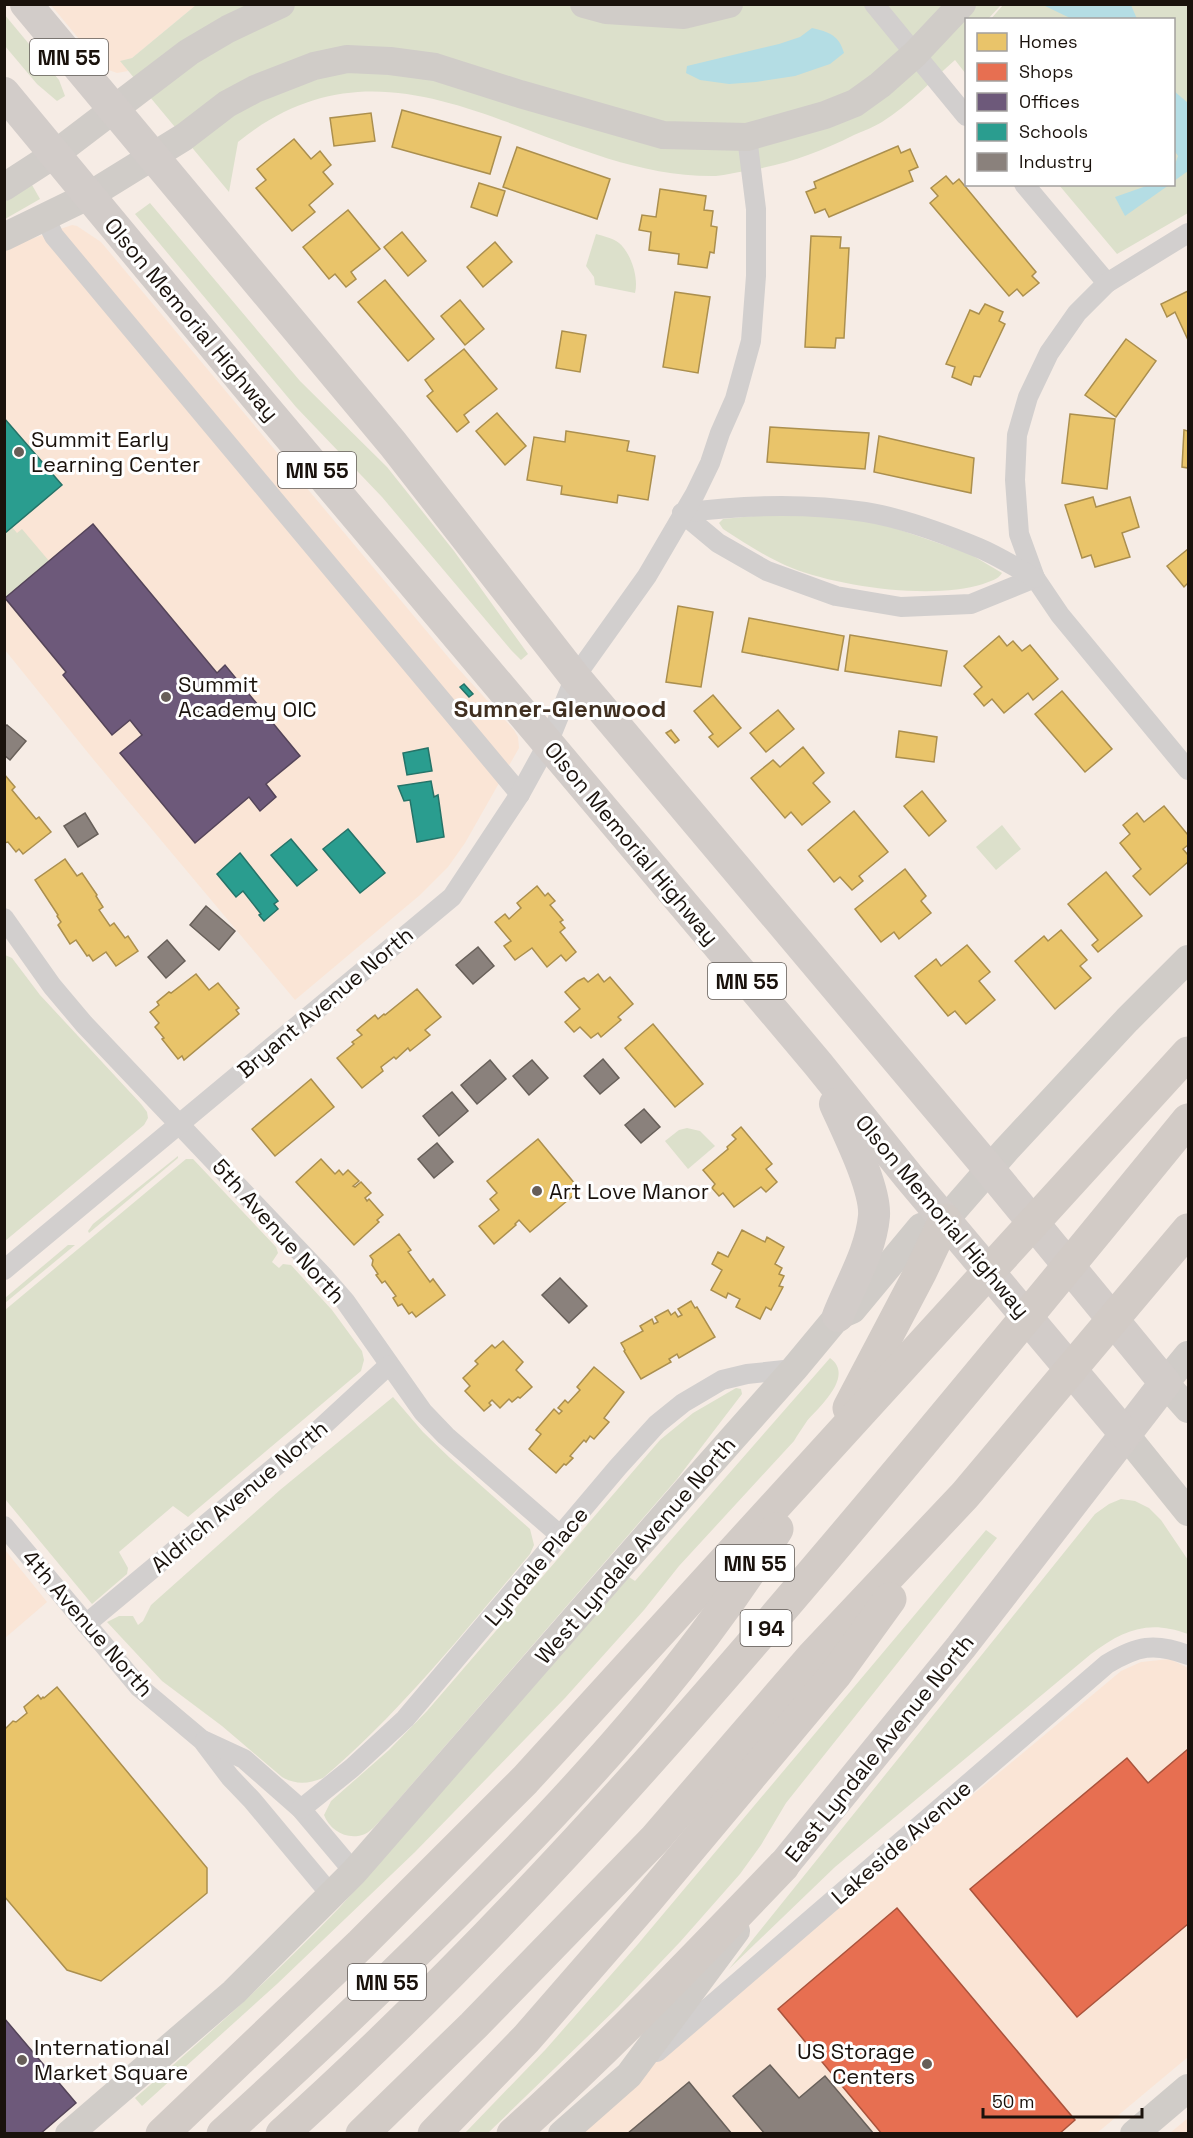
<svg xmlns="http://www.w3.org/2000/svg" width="1193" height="2138" viewBox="0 0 1193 2138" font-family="'Space Grotesk',sans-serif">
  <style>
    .built { fill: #fae5d6 }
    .green { fill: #dce0cb }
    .water { fill: #b4dde4 }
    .homes { fill: #e9c46a; stroke: #ab8f4e; stroke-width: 1.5 }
    .shops { fill: #e76f51; stroke: #aa533c; stroke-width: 1.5 }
    .offices { fill: #6d597a; stroke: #544459; stroke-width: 1.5 }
    .schools { fill: #2a9d8f; stroke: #257368; stroke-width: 1.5 }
    .industry { fill: #8a817c; stroke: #68605a; stroke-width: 1.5 }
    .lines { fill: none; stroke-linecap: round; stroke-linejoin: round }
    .street { stroke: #d2cfce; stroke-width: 20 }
    .secondary { stroke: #d0ccc8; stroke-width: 28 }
    .primary { stroke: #d2ccc9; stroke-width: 32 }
    .highway { stroke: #d2cbc6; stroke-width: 33 }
    .poi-dot { fill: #675e58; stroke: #fff; stroke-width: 2 }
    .labels { text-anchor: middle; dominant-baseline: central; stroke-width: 6; stroke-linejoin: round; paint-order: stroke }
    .shield { fill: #fff; stroke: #5f5955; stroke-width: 1.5 }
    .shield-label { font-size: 21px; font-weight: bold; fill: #1a120c }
    .street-label { font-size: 22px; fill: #1a120c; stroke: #fff }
    .poi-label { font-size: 22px; fill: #1a120c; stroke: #fff; text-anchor: start }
    .neighbourhood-label { font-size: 24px; font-weight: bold; fill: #402f20; stroke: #fff }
  </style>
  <rect width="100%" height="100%" fill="#f6ece5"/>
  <g class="built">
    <polygon points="51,5 196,5 132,58 121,61 128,71 117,73 103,68"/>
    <polygon points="72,225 77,226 101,242 454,664 514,730 518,737 519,748 465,843 448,867 420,895 295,1000 93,759 5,650 4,251 25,241"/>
    <polygon points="5,1550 47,1602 5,1638 4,1638"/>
    <polygon points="1170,1659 1188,1668 1188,2057 1097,2133 578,2134 583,2120 1121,1671 1141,1662"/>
    <polygon points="1188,2118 1188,2133 1170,2133"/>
  </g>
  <g class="green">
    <path d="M 196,5 L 1001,5 L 988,19 L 966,20 L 966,74 L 955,60 C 932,80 909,105 882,122 C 874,127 863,131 854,135 C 818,153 787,164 747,171 C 737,172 726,175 716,176 C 546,179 401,10 238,142 L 229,192 L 120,61 L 132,58 Z"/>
    <polygon points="1003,5 1188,5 1188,213 1117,254 1059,185 1174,184 1174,20 990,20"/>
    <polygon points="4,14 59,80 65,96 57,101 37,84 5,46"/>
    <polygon points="32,185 40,199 5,219 4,202"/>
    <polygon points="150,203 300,381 387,467 454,551 528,654 521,660 511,650 382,497 296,407 135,214"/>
    <path d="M 596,234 C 603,236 613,238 619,243 C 631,253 639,278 635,293 L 595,285 L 594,277 L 586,266 Z"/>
    <path d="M 774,514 L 830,516 L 883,524 L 970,554 L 1002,573 C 998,580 990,581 983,584 C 933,600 840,587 792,568 C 767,558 745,543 723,529 L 719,523 L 723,519 Z"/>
    <polygon points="12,527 17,533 22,529 49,561 5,598 4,534"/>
    <polygon points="1002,825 1021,849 996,870 976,847"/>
    <polygon points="5,955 12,958 40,995 141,1104 147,1112 148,1118 144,1125 5,1241"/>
    <polygon points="687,1128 700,1131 715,1146 688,1169 665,1141 679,1130"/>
    <polygon points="178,1156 178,1158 89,1233 88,1231 93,1224"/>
    <polygon points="186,1159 193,1159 276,1247 278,1253 272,1262 279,1268 283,1264 291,1265 332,1310 362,1351 364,1360 361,1371 188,1517 173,1506 119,1552 128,1568 127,1574 92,1604 5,1499 5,1310"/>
    <polygon points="68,1245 75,1245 5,1303 5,1298"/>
    <path d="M 830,1358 C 855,1376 819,1407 807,1421 C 803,1427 798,1434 794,1441 L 679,1566 L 644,1610 L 565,1698 L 415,1852 L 277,1984 L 142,2106 L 135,2098 C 206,2037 275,1975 340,1907 L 629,1577 L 635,1581 Z"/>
    <path d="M 736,1388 L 741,1389 L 742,1394 L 677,1479 L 380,1821 C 376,1825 371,1831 365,1834 C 348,1841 330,1831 324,1815 L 331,1801 L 389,1750 L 427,1711 L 660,1440 L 693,1413 Z"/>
    <path d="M 393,1397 L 423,1432 L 450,1458 L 530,1529 L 534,1545 L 530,1554 C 464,1632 401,1712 323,1778 C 308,1784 296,1785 282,1777 L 222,1726 L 162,1681 L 107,1622 L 119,1616 L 133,1616 L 138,1625 L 143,1621 L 151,1605 L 280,1490 Z"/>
    <path d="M 1121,1499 L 1135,1501 L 1149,1508 L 1161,1520 L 1188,1560 L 1188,1634 C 1148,1619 1123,1630 1091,1654 L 835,1867 L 729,1969 L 1095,1514 L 1109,1504 Z"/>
    <polygon points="986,1530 997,1538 786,1803 761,1845 740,1874 680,1942 618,2007 488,2133 465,2133 546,2049 638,1944"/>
  </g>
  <g class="water">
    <polygon points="1043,5 1131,5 1137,19 1072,19"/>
    <path d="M 812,28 C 829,32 839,35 844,53 L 830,64 L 795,76 L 756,82 L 729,84 L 700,80 L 686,73 L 687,66 L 779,44 L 800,37 Z"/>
    <polygon points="1174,91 1188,103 1188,171 1174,181 1174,167 1178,156 1174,150"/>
    <polygon points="1152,184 1169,185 1125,216 1115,197"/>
  </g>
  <g class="homes">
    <polygon points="402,110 501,137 490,174 392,147"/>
    <polygon points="371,113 375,141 334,146 330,118"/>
    <polygon points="294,139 311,159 320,151 331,165 323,172 333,184 309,205 315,212 292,231 256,188 266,180 257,169"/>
    <polygon points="898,146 901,153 910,149 918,167 909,171 913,181 829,217 825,209 815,213 806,192 816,188 814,182"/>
    <polygon points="517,147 610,179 597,219 503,187"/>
    <polygon points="946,176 953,184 959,179 1036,272 1032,276 1039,283 1023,296 1017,289 1009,296 930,203 938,196 931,188"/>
    <polygon points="479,183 505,191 497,216 471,207"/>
    <polygon points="660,189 706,196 704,210 713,211 711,226 717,227 714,253 710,252 707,268 678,264 679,254 649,250 651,232 639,230 642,215 656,217"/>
    <polygon points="348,210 380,249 351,272 356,279 346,287 335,274 329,279 303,247"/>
    <polygon points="402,232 426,261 408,276 384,247"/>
    <polygon points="811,236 841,237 840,248 849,248 844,338 836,338 835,348 805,347"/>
    <polygon points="495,242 512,262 483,287 467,267"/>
    <polygon points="385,280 434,339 408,361 358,302"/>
    <polygon points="1188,291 1188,340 1175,312 1167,317 1161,304"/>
    <polygon points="675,292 710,297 698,373 663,367"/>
    <polygon points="460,300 484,329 465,345 441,316"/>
    <polygon points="985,304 1003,312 999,321 1005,324 980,377 974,376 971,385 952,377 955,367 946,364 970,310 979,314"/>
    <polygon points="562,331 586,335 580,372 556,368"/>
    <polygon points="1126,339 1156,361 1116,417 1085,395"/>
    <polygon points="464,349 497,389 464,415 469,422 457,432 427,396 433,391 425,380"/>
    <polygon points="497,413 526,446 505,465 476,431"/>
    <polygon points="1070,414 1115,419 1107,489 1062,483"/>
    <polygon points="770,427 869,433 865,469 767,462"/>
    <polygon points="1184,430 1188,431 1188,468 1182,467"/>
    <polygon points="566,431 629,441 627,451 655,456 648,500 618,495 617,503 561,494 562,486 527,480 534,437 565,442"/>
    <polygon points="879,436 974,458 971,493 874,472"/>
    <polygon points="1093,497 1096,507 1130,497 1139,527 1122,533 1130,557 1095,567 1091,555 1082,558 1065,505"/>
    <polygon points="1188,549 1188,583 1184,587 1167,566"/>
    <polygon points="678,606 713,612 701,687 666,682"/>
    <polygon points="749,618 844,636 838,670 742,652"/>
    <polygon points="850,635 947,651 941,686 845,671"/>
    <polygon points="999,636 1007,646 1013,641 1022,651 1030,645 1058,679 1033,700 1028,693 1004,713 992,699 984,706 974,694 982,687 964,666"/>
    <polygon points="1062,691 1112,749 1085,772 1035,714"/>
    <polygon points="713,695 741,728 718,747 709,737 713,734 694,711"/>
    <polygon points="778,710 794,729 766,752 750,733"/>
    <polygon points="671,730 679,740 675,743 666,733"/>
    <polygon points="899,731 937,737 934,762 896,757"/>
    <polygon points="803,747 824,773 813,783 830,802 802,825 791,812 785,818 751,778 773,760 780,767"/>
    <polygon points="4,774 15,787 12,790 36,819 39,817 51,832 23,854 19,849 16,852 8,842 4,843"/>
    <polygon points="922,791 946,821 929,836 904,806"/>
    <polygon points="1164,806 1188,835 1188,845 1183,849 1188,855 1188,862 1150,895 1133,876 1141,869 1120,843 1130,834 1123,825 1137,813 1144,822"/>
    <polygon points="854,811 888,852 859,876 863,881 852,890 840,877 834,882 808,850"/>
    <polygon points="65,859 77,876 82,873 97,895 96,896 103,907 99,910 110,926 114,923 125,938 128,936 138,951 116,966 106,952 93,961 89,955 87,956 76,940 70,944 58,925 61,922 57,916 58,915 35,880"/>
    <polygon points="905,869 926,896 921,901 931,913 899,939 894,932 881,942 855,909"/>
    <polygon points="1106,872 1142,916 1098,952 1092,945 1098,940 1068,904"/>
    <polygon points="537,886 545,896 548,893 555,901 550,905 563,920 560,922 565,928 560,932 576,952 566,961 561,955 547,967 532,948 515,960 504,946 511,941 495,922 505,914 509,919 521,908 517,903"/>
    <polygon points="1061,930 1087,960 1080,966 1091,978 1055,1009 1015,961 1044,936 1048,941"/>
    <polygon points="967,945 990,972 979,981 995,1000 966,1024 955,1011 948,1016 915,976 936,959 941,966"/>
    <polygon points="196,974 209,990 218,983 239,1008 236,1010 239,1014 184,1060 182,1056 178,1059 162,1039 164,1038 155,1027 159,1023 150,1012 159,1005 157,1002 169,992 171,993"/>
    <polygon points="598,974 604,982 610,977 633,1004 618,1017 621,1020 601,1037 598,1033 591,1038 580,1027 574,1032 565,1022 580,1009 565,992 578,981 584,978 588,982"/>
    <polygon points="417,989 441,1017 425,1030 430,1035 410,1051 408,1048 396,1059 394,1057 381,1067 383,1071 362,1088 337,1058 354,1044 352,1042 362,1035 357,1030 375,1015 378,1019 384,1014 385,1015"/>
    <polygon points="653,1024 703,1084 675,1107 625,1048"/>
    <polygon points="311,1079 334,1107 275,1156 252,1129"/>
    <polygon points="741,1127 772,1164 766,1169 777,1182 766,1192 761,1187 734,1207 723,1193 719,1196 712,1188 715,1184 703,1170 728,1149 727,1147 736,1139 732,1135"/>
    <polygon points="538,1139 580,1190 530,1232 519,1220 515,1224 516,1225 494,1244 479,1226 499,1210 490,1199 497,1193 487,1181"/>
    <polygon points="321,1159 335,1174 339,1170 343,1175 348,1170 359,1181 353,1186 355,1187 361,1182 371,1193 365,1198 367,1201 369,1199 383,1215 377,1220 379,1222 354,1245 296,1182"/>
    <polygon points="742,1230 765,1242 767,1237 784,1247 775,1264 782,1268 779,1274 784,1276 779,1286 783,1287 771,1310 766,1307 760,1319 736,1307 740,1299 728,1293 726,1298 711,1290 722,1270 712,1264 718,1252 728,1257"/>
    <polygon points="399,1234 411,1250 408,1252 430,1282 433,1279 445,1295 416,1317 412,1312 409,1314 402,1304 398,1306 393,1298 396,1296 385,1281 382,1283 376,1275 378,1274 372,1265 373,1260 370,1256"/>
    <polygon points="691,1301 695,1308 697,1307 715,1337 679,1358 677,1354 669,1359 671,1362 641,1379 624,1351 625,1350 621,1343 643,1331 640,1326 652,1319 654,1324 658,1322 655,1317 668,1310 671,1315 675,1312 678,1317 682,1315 678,1309"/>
    <polygon points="503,1341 523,1362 516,1370 532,1387 520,1398 518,1397 512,1402 509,1399 500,1408 492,1400 489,1403 491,1405 484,1411 465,1391 470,1386 463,1378 478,1364 475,1361 492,1345 495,1348"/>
    <polygon points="594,1367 624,1392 604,1418 609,1422 594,1439 590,1436 586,1442 584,1440 570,1456 573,1458 566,1465 564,1464 556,1473 529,1449 541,1434 536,1430 554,1409 559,1414 562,1411 558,1408 565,1400 568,1403 580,1390 577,1387"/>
    <polygon points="57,1687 207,1868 207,1893 101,1981 67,1970 4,1896 4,1730 13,1721 16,1722 27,1713 24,1707 38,1695 41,1699 43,1697 44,1698"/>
  </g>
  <g class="shops">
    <polygon points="1188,1749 1188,1924 1077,2017 970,1889 1127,1758 1148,1783"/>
    <polygon points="897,1908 1075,2120 1059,2134 882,2134 778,2009"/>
  </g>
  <g class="offices">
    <polygon points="93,524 217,673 225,665 300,756 266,784 276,797 260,811 249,797 195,843 120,753 142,735 130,720 112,735 63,675 66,672 5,598"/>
    <polygon points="4,2018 76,2103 40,2134 4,2134"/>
  </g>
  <g class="schools">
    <polygon points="4,418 62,485 4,534"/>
    <polygon points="464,684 473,694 469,697 460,687"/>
    <polygon points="428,748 432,771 407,775 403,753"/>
    <polygon points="431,781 434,797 438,795 444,837 417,842 410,800 404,801 398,786"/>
    <polygon points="348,829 385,873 360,893 323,849"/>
    <polygon points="291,839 317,870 297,886 271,855"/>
    <polygon points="240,853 278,901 274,904 278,909 264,921 259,915 261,914 243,891 236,897 217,874"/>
  </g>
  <g class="industry">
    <polygon points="7,725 26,741 10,760 4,755 4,727"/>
    <polygon points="85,813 98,834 78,847 64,826"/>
    <polygon points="206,906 235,931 219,950 190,925"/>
    <polygon points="167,940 185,961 166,978 148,957"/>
    <polygon points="478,947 494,966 473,984 456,965"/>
    <polygon points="603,1059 619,1078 600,1094 584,1076"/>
    <polygon points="490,1060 506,1079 477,1104 461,1085"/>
    <polygon points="532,1060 548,1078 529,1095 513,1076"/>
    <polygon points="452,1092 468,1111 439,1136 423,1116"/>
    <polygon points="644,1109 660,1127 641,1143 625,1125"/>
    <polygon points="437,1143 453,1162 434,1178 418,1159"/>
    <polygon points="560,1278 587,1306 569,1323 542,1295"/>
    <polygon points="770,2065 799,2098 825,2076 874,2134 765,2134 733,2096"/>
    <polygon points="689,2082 732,2134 627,2134"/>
  </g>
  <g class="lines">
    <g class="street">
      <polyline points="874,4 966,116"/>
      <polyline points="1024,184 1107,283"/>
      <polyline points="44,216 54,236 520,794"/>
      <polyline points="1188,233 1107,283 1077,313 1049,353 1028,397 1017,435 1015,480 1019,534 1035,578 1060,615 1188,770"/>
      <polyline points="682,513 718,543 767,571 836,596 901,607 971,604 1035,578"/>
      <path d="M 682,513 C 742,505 805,503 865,512 C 903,518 943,533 979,548 C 998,556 1017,568 1035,578"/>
      <polyline points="4,918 52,986 84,1024 325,1278 345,1301 423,1412 446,1436 561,1536"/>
      <polyline points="4,1270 452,897 520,794 548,743 575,677 647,576 695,494 710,463 720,433 735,399 751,341 756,276 756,209 747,137"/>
      <polyline points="4,1526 139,1687 202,1740 230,1777 252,1800 332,1896"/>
      <polyline points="86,1624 312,1436 389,1365"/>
      <polyline points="205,1741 244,1759 301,1809 354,1872"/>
      <polyline points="301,1809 352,1768 405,1719 618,1467 657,1424 683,1403 722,1380 747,1374 794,1369"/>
      <path d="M 657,2052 L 1107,1664 C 1137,1646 1154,1642 1188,1655"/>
    </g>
    <g class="secondary">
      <polyline points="584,4 606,10 684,15 729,4"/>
      <polyline points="4,187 55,154 189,52 228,29 281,4"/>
      <polyline points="4,237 90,195 184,137 227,104 255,89 314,66 347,59 390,61 435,67 520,94 663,135 747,137 825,115 855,103 880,85 915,54 962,4"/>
      <polyline points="1188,1355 1165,1383 1188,1409"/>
      <polyline points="1125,1434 1188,1512"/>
      <polyline points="69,2134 234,1992 354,1872 686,1491 794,1369 838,1316 852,1310 921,1227 945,1220 1006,1150 1127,1020 1188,959"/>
      <polyline points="562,2134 629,2075 736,1931"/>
      <polyline points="1134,2134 1188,2088"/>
    </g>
    <g class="primary">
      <polyline points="26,4 393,444 575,677 989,1169 1165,1383 961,1647 783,1866"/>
      <polyline points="4,93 261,403 818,1064 909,1177 1125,1434"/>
      <path d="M 835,1104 C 847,1131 876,1188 874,1216 C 871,1251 850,1285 838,1316"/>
    </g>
    <g class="highway">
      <polyline points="849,1408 921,1271 945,1220"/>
      <polyline points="162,2134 361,1944 525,1780 1188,1053"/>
      <path d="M 223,2134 C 321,2045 416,1955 508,1860 C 607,1758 702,1650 777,1529"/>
      <path d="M 282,2134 C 479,1957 656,1758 826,1557 C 948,1413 1068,1267 1188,1120"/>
      <polyline points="362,2134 473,2026 655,1839 813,1656 965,1495 1188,1230"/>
      <polyline points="434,2134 526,2039 647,1900 835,1675 890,1599"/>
      <path d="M 513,2134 C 608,2049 695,1958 783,1866"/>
    </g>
  </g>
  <g class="poi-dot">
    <circle cx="19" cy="452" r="6"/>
    <circle cx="166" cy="697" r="6"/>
    <circle cx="537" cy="1191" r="6"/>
    <circle cx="22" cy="2060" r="6"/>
    <circle cx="927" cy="2064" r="6"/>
  </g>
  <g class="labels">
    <g class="shield">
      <rect x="30" y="39" width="78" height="36" rx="4.5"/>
      <rect x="278" y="452" width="78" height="36" rx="4.5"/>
      <rect x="708" y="963" width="78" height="36" rx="4.5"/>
      <rect x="716" y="1545" width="78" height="36" rx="4.5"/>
      <rect x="740.5" y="1610" width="51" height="36" rx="4.5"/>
      <rect x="348" y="1964" width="78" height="36" rx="4.5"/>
    </g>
    <g class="shield-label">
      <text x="69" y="57">MN 55</text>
      <text x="317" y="470">MN 55</text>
      <text x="747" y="981">MN 55</text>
      <text x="755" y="1563">MN 55</text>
      <text x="766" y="1628">I 94</text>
      <text x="387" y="1982">MN 55</text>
    </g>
    <g class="street-label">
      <text transform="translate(192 319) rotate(50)">Olson Memorial Highway</text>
      <text transform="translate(632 843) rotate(50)">Olson Memorial Highway</text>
      <text transform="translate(325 1002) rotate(-40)">Bryant Avenue North</text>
      <text transform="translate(943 1216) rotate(50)">Olson Memorial Highway</text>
      <text transform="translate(279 1231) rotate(48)">5th Avenue North</text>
      <text transform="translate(239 1496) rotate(-40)">Aldrich Avenue North</text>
      <text transform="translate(635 1550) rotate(-49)">West Lyndale Avenue North</text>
      <text transform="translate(536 1566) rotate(-50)">Lyndale Place</text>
      <text transform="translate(88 1623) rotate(49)">4th Avenue North</text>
      <text transform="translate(879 1748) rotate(-51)">East Lyndale Avenue North</text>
      <text transform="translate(901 1842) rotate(-41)">Lakeside Avenue</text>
    </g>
    <g class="poi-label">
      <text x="31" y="439">Summit Early<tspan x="31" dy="25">Learning Center</tspan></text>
      <text x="178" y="684">Summit<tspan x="178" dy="25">Academy OIC</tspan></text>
      <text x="549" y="1191">Art Love Manor</text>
      <text x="34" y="2047">International<tspan x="34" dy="25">Market Square</tspan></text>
      <text x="915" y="2051" text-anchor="end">US Storage<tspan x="915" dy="25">Centers</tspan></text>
    </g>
    <g class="neighbourhood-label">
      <text x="560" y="708">Sumner-Glenwood</text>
    </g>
  </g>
  <rect width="1193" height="2138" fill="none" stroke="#1a120c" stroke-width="12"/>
  <rect x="965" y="18" width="210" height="168" fill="#ffffff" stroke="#a3a09e" stroke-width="1.5"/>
  <rect x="977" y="33" width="30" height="18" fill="#e9c46a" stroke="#a3a09e" stroke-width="1.5"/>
  <text x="1019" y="48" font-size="18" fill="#1a120c">Homes</text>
  <rect x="977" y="63" width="30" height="18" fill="#e76f51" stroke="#a3a09e" stroke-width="1.5"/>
  <text x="1019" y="78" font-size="18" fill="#1a120c">Shops</text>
  <rect x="977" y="93" width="30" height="18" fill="#6d597a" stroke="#a3a09e" stroke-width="1.5"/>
  <text x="1019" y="108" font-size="18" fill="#1a120c">Offices</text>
  <rect x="977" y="123" width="30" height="18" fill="#2a9d8f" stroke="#a3a09e" stroke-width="1.5"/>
  <text x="1019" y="138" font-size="18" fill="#1a120c">Schools</text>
  <rect x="977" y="153" width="30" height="18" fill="#8a817c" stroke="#a3a09e" stroke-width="1.5"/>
  <text x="1019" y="168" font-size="18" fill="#1a120c">Industry</text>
  <path d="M983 2108v9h159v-9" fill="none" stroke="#1a120c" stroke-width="3"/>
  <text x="992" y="2108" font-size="18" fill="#1a120c" stroke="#ffffff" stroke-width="4.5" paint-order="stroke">50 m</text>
</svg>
